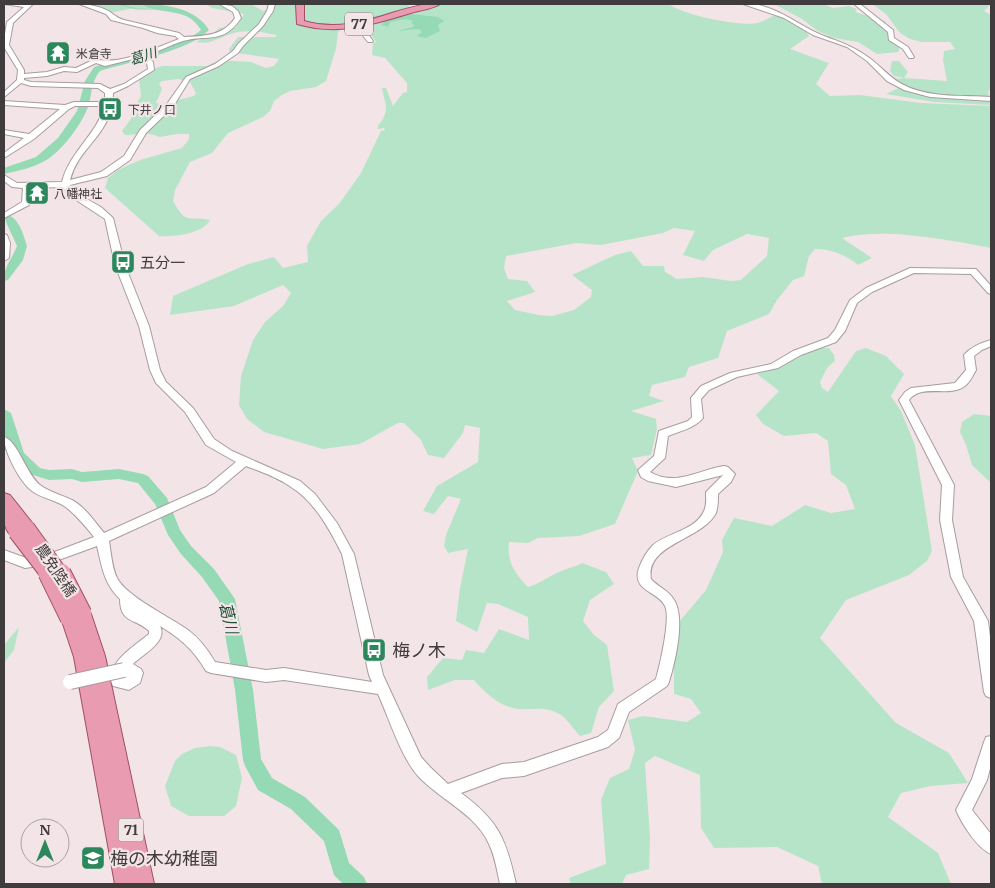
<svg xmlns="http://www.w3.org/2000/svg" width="995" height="888" viewBox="0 0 995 888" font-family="Merriweather,'Noto Sans JP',serif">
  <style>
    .green { fill: #b6e4c9; fill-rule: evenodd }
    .water { fill: #95dab4 }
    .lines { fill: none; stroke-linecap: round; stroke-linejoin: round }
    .stream { stroke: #95dab4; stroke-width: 1 }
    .river { fill: #95dab4; fill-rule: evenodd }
    .minor-casing { stroke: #a89c9e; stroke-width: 2 }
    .major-casing { stroke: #a34e66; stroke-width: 2 }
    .minor { fill: #fff; fill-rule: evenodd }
    .major { fill: #e89bb1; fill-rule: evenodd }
    .minor-bridge-casing { stroke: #a89c9e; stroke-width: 16; stroke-linecap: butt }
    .major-bridge-far1-casing { stroke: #a34e66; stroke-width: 17; stroke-linecap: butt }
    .major-bridge-casing { stroke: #a34e66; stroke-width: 21; stroke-linecap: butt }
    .minor-bridge { stroke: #fff; stroke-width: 14 }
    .major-bridge-far1 { stroke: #e89bb1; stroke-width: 15 }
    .major-bridge { stroke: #e89bb1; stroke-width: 19 }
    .labels { text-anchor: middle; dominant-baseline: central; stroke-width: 4.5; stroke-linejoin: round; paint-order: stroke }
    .far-poi-label { font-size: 12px; fill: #403b3c; stroke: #f3e5e7; text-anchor: start }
    .shield { fill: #f3e5e7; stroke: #766e6f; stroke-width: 1 }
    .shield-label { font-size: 14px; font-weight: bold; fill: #403b3c }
    .far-water-label { font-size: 14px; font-style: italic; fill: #1c5138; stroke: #f3e5e7 }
    .poi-label { font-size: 15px; fill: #403b3c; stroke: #f3e5e7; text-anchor: start }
    .street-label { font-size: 15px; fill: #403b3c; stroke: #f3e5e7 }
    .water-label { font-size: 16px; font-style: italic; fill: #1c5138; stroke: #f3e5e7 }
    .near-poi-label { font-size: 18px; fill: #403b3c; stroke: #f3e5e7; text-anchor: start }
  </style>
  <rect width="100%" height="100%" fill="#f3e5e7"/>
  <g class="green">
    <polygon points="85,4 142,4 157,8 130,9 109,13"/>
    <path d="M 205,4 L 251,4 L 263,11 L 267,9 L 266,4 L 409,4 L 409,8 L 439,4 L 669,4 C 682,15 741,27 758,23 C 764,21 770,17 776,15 L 792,21 L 808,32 L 807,33 L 809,36 L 790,49 L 829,63 L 816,84 L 830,96 L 860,95 L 921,103 L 991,106 L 991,248 C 948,240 885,227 842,238 L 872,258 L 858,265 C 846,255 831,249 815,249 L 809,256 L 804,276 L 793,280 L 777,300 L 769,314 L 727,331 L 718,358 L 689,367 L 685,377 L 652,385 L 649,396 L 664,401 L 631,411 L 656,419 L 657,429 L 651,455 L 632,458 L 638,471 L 615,524 L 579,536 L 538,538 L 528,543 L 509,542 C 507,562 514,572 528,587 C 538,584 545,579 555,574 C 563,569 573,568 582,563 L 606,572 L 614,584 L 590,600 L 583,621 L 594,635 L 607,645 L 614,691 L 599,707 L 591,733 L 580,736 C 574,730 567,718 559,714 C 545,706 533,710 518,709 C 500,707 485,693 474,680 L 455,680 L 428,690 L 427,677 L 443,658 L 462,660 L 466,650 L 484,653 L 499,629 L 529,640 L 528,617 L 498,604 L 487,603 L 477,632 L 456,621 L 460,588 L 468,549 L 448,553 L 444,546 L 446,535 L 461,499 L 448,496 L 434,514 L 423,511 L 437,486 L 478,462 L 480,428 L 465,425 L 463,433 L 444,458 L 428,455 L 421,440 L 404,423 L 398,423 L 360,444 L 323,449 L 264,432 L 247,419 L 239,405 L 241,376 L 253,340 L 265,322 L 283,306 L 291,293 L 283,285 L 234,306 L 170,315 L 173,296 L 248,264 L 274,257 L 283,268 L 308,262 L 307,246 L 321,221 L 339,204 L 361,173 L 381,131 L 385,130 L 384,128 L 378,129 L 378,126 C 391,110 385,105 382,88 L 386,88 L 393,106 L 403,93 L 407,92 L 407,83 L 385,58 L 372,55 L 373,43 L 376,42 L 364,24 L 353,21 L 338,32 L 336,49 L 326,81 L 316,87 L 290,91 L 282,95 L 274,101 L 270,111 L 263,117 L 228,133 L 212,153 L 190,162 L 175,190 L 173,201 C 187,226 187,215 210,220 C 203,234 173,237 159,236 L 105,188 L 108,178 L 118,170 L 140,160 L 182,148 L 189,139 L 189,134 L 177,134 L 160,137 L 150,134 L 125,135 L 122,131 L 138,109 L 137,103 L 141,96 L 139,80 L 156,68 L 162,66 L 207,66 L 219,60 L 251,62 L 266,68 L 274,66 L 279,59 L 230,52 L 229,49 L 238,37 L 276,37 L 276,35 C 263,32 244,29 231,34 C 218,38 211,45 196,42 L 214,33 L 219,28 L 236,27 L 244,14 L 212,8 ZM 178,79 L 190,82 L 196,93 L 194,96 L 162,104 L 156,103 L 162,89 L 159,83 L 162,81 ZM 674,228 L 695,231 L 683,255 L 704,261 L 713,250 L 747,234 L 769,238 L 767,256 L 741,280 L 731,281 L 703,277 L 677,279 L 665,272 L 664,266 L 643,266 L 631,251 L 615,255 L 572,275 L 592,290 L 591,297 L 574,310 L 552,316 L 539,315 L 515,310 L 507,301 L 535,292 L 527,281 L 508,279 L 504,268 L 506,256 L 576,243 L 601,245 L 663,233 Z"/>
    <polygon points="774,4 823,4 833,8 849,6 857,9 855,12 885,21 890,34 888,38 900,47 898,52 877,54 858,42 834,38 818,31 802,19"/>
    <polygon points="872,4 991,4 984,11 991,15 991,88 988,92 991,105 934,102 886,94 899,88 892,79 904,78 894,76 890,71 892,61 899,61 908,72 904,78 947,81 943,60 944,51 955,49 950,42 922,42 910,39 900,33 886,14"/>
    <polygon points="816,348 829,348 834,355 835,361 827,368 820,382 822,388 828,392 856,351 866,348 886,356 904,374 891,396 901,411 915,445 932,551 927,561 909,575 846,600 820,638 896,723 949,753 968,783 930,786 901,793 888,817 938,853 951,884 822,884 818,866 777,847 714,848 701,828 700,775 655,756 645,763 650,838 649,869 626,875 622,884 571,884 569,878 606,864 601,800 610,778 629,769 635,750 628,720 643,716 687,722 701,713 691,699 674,694 674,628 706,590 723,552 722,540 734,518 772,526 805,505 831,513 855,509 846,485 831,474 828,441 816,433 784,436 763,424 756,415 779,391 757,374 800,349"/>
    <polygon points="974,414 991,416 991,483 972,465 966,445 960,432 962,422"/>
    <polygon points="19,627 14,650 4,663 4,645"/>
    <polygon points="210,746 220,747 236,755 242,778 236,806 224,816 189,816 171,806 165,786 175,761 182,754 195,748"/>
  </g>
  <polygon class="water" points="410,14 438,17 444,21 438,25 440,31 426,38 417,36 422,32 419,29 397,31 413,27 414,25 411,23 413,21 405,19 390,22 388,27 381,25 385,21"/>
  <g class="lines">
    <polyline class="stream" points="121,5 137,9 164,9"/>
    <g class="river">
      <path d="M 142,4 C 165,4 196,8 209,30 C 190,51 128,62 100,71 C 91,81 92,95 88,107 C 81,125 64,148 48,159 C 36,167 18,171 4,174 L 4,168 L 36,157 L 58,138 L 77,111 L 85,81 L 94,67 C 123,58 179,49 201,30 C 187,5 157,16 142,4 Z"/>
      <path d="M 4,213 C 19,217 23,233 27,246 L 23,260 L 8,280 L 4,281 C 3,268 12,259 17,246 C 13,236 4,221 4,213 Z"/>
      <polygon points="4,409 11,413 24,453 40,468 49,470 72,469 82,472 119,469 143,474 148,476 167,498 180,530 191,546 214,569 235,599 253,690 261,759 272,778 305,797 339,830 349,863 364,877 367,884 343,884 334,875 324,841 291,809 258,790 245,766 243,760 235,690 219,601 202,577 181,554 168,535 155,504 138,483 119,479 82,482 72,479 49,480 30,474 11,455 4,433"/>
    </g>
    <defs>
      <g id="minor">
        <path d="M 4,4 L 33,4 L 13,23 L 9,45 L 24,70 L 24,74 L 47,72 L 64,67 L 76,68 L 95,59 C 120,66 155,48 179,39 L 175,36 L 157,33 L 143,28 L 111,20 L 106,14 L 79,4 C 88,4 103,7 110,12 C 116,16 117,18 124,20 L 179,33 L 184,37 C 204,36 223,36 235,18 L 233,12 L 219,4 L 232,6 L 238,11 L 241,18 C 223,45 208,34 183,41 C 171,45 158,51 147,56 L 153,62 L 154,70 L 128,86 L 113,93 C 113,135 79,145 70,180 L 101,172 L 124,156 L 140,130 L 167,104 L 186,77 L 215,64 L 233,51 L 238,44 L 259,24 L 267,11 L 269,4 L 275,4 L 273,11 L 263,26 L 243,46 L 238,53 L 219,66 L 190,79 L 173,107 L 146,133 L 130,160 L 107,176 L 70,185 L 76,193 L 101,207 L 113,218 L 125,265 L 149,326 L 160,370 L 166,382 L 193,408 L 214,439 L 232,451 L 300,481 L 315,494 L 337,523 L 354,554 L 383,675 L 421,757 L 430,767 L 448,784 L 502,764 L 524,762 L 598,737 L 608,730 L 618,704 L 656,679 C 660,665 671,618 665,606 C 658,591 631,591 639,568 C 642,560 647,551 653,545 C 667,533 696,530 704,511 C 707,505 706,498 706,492 L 723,475 L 676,487 L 648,481 L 641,477 L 638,470 L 654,456 L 659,431 L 688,421 L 692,417 L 691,398 L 701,386 L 730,373 L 771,364 L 793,351 L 828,338 L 835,330 L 850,300 L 866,288 L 910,268 L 976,269 L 991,286 L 991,294 L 988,293 L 971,274 L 914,273 L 872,292 L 857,303 L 845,331 L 836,342 L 801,355 L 778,368 L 737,377 L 709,390 L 701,399 L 703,418 C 695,428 680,431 668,436 L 665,458 L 650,472 C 676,487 698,470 724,466 L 728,467 L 735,474 L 731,482 L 718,494 C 718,500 718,507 716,513 C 702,540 645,544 651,579 C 657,586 666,589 672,597 C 687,614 675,662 669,682 L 667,686 L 629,712 L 619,738 L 608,747 L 524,776 L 502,778 L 461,793 C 499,821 506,839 516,884 L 500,884 C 497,871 495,856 489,844 C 476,814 439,799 418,776 C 401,757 389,718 378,694 L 284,680 L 266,682 L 211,673 L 206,671 C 193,649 181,639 160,626 C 168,642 143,654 133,664 L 141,669 L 143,673 L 140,683 L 129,690 L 113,686 C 102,665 136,645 149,634 L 149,631 C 136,618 120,624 120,599 C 104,584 102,567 97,546 L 45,565 L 25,568 L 4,560 L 4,550 L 26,558 L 44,556 L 94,537 C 86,527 78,517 67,508 C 57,500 43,499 32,491 C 20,482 4,452 4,437 C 18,441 26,474 40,485 C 49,492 62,495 72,500 C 85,507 95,522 104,533 L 206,487 L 236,462 L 206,445 L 185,412 L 156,383 L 150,370 L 139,326 L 115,265 L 105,219 L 70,196 L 62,187 L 31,188 L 29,205 L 4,218 L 4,213 L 22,202 L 23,188 L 12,187 L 4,181 L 4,175 L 17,183 L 62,182 C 69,153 96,135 105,106 L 75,106 L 69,109 L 34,139 L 4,158 L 4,153 L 24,138 L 4,134 L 4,130 L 29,134 L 60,109 L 4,105 L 4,101 L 65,105 L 74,102 L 105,102 L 105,93 L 98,88 L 31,86 L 21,83 L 4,97 L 4,92 L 17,80 L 18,70 L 4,47 L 4,40 L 7,22 L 24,7 ZM 141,57 L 147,63 L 148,69 L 124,84 L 110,89 L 100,84 L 31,82 L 24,80 L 24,78 L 47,76 L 64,71 L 77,72 L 96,63 L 105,66 ZM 246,466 C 261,472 277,477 291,487 C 315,502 330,530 342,554 L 369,675 L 372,682 L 284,668 L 266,670 L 215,662 C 208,650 200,639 188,630 C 170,617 127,597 117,578 C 112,568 111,553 109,541 L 214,493 Z"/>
        <path d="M 743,4 C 770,2 794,22 817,33 C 835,41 848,43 865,55 C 881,65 890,80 908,87 C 933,98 964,95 991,97 L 991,101 L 930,97 L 904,90 L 887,81 L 867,61 L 847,47 L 813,35 L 784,18 Z"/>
        <polygon points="854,4 860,4 893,30 894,38 908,47 914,57 913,58 909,58 903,49 889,40 888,32"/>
        <path d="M 351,24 C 361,24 368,34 373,41 L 372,42 L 368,42 L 360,32 L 351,26 Z"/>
        <polygon points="4,234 7,235 10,243 9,258 4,261"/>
        <path d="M 991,340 L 991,346 L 982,350 L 974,356 L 976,370 C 973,375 970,382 965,386 C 949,398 922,383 909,400 L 954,485 L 952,520 L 963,577 L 988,621 L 991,645 L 991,698 L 986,696 L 984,692 L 974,621 L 951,577 L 940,520 L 942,485 L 899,400 L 905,392 L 911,388 L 955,383 L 966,370 L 964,355 C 971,347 980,343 991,340 Z"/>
        <path d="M 991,736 L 991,765 L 987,780 L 972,810 L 991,834 L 991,854 C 977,848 962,824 956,810 L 972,779 L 984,742 L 986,737 Z"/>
      </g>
      <g id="major">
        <path d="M 296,4 L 304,4 L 304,21 C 335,30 365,22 395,12 C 410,8 424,3 440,4 C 433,9 420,10 411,13 C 370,25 339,36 297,24 Z"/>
        <path d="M 4,493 L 10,495 L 33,524 L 35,528 L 33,532 L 24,533 L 22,536 C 0,543 3,506 4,493 Z"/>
        <polygon points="82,607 88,609 91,614 105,656 154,884 115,884 74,657 61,618 64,613 70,611 74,612 76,609"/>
      </g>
    </defs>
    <use href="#minor" class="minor-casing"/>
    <use href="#major" class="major-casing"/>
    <use href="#minor" class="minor"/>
    <use href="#major" class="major"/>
    <defs>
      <polyline id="minor-bridge" points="70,682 124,670"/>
      <g id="major-bridge-far1">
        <polyline points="27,528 61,575"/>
        <polyline points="16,532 49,575"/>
      </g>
      <g id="major-bridge">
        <polyline points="48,573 70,618"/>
        <polyline points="61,573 82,614"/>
      </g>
    </defs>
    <use href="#minor-bridge" class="minor-bridge-casing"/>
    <use href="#major-bridge-far1" class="major-bridge-far1-casing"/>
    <use href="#major-bridge" class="major-bridge-casing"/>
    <use href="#minor-bridge" class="minor-bridge"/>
    <use href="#major-bridge-far1" class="major-bridge-far1"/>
    <use href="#major-bridge" class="major-bridge"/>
  </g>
  <defs>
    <symbol id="temple-square" viewBox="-11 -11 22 22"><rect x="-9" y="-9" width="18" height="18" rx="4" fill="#2c875c" stroke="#f3e5e7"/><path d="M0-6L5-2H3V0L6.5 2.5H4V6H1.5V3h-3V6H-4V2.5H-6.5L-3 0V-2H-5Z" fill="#fff"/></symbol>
    <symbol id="bus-square" viewBox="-11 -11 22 22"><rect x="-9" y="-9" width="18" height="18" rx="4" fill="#2c875c" stroke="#f3e5e7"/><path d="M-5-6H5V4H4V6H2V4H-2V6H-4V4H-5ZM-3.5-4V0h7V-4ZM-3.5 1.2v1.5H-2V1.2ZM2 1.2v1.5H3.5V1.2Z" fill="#fff"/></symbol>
    <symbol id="school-square" viewBox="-11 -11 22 22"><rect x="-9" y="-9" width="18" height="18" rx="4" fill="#2c875c" stroke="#f3e5e7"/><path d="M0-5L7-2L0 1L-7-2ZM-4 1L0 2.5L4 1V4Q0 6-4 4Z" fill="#fff"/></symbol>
  </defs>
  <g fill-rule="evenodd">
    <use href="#temple-square" x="44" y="39" width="28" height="28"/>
    <use href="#bus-square" x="96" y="95" width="28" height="28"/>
    <use href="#temple-square" x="23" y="179" width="28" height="28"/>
    <use href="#bus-square" x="109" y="248" width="28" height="28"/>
    <use href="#bus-square" x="360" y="636" width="28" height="28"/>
    <use href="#school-square" x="79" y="844" width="28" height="28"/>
  </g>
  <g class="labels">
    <g class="far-poi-label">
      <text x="76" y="53">米倉寺</text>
      <text x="128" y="109">下井ノ口</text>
      <text x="54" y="193">八幡神社</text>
    </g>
    <g class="shield">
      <rect x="345" y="12.5" width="28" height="23" rx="4"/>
      <rect x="118.5" y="818.5" width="25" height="23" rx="4"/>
    </g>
    <g class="shield-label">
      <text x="359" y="24">77</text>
      <text x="131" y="830">71</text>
    </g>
    <g class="far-water-label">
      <text transform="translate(143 56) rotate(-18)">葛川</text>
    </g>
    <g class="poi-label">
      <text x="140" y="262">五分一</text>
    </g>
    <g class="street-label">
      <text transform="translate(56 570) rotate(56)">農免陸橋</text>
    </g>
    <g class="water-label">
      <text transform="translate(229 618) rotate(76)">葛川</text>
    </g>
    <g class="near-poi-label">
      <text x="392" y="650">梅ノ木</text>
      <text x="110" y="858">梅の木幼稚園</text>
    </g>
  </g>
  <rect width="995" height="888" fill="none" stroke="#403b3c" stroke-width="10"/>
  <g transform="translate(45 843)"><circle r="24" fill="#f3e5e7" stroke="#aba1a3"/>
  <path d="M0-4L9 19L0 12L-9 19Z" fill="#2c875c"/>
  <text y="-8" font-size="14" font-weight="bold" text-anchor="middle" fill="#403b3c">N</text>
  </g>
</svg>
